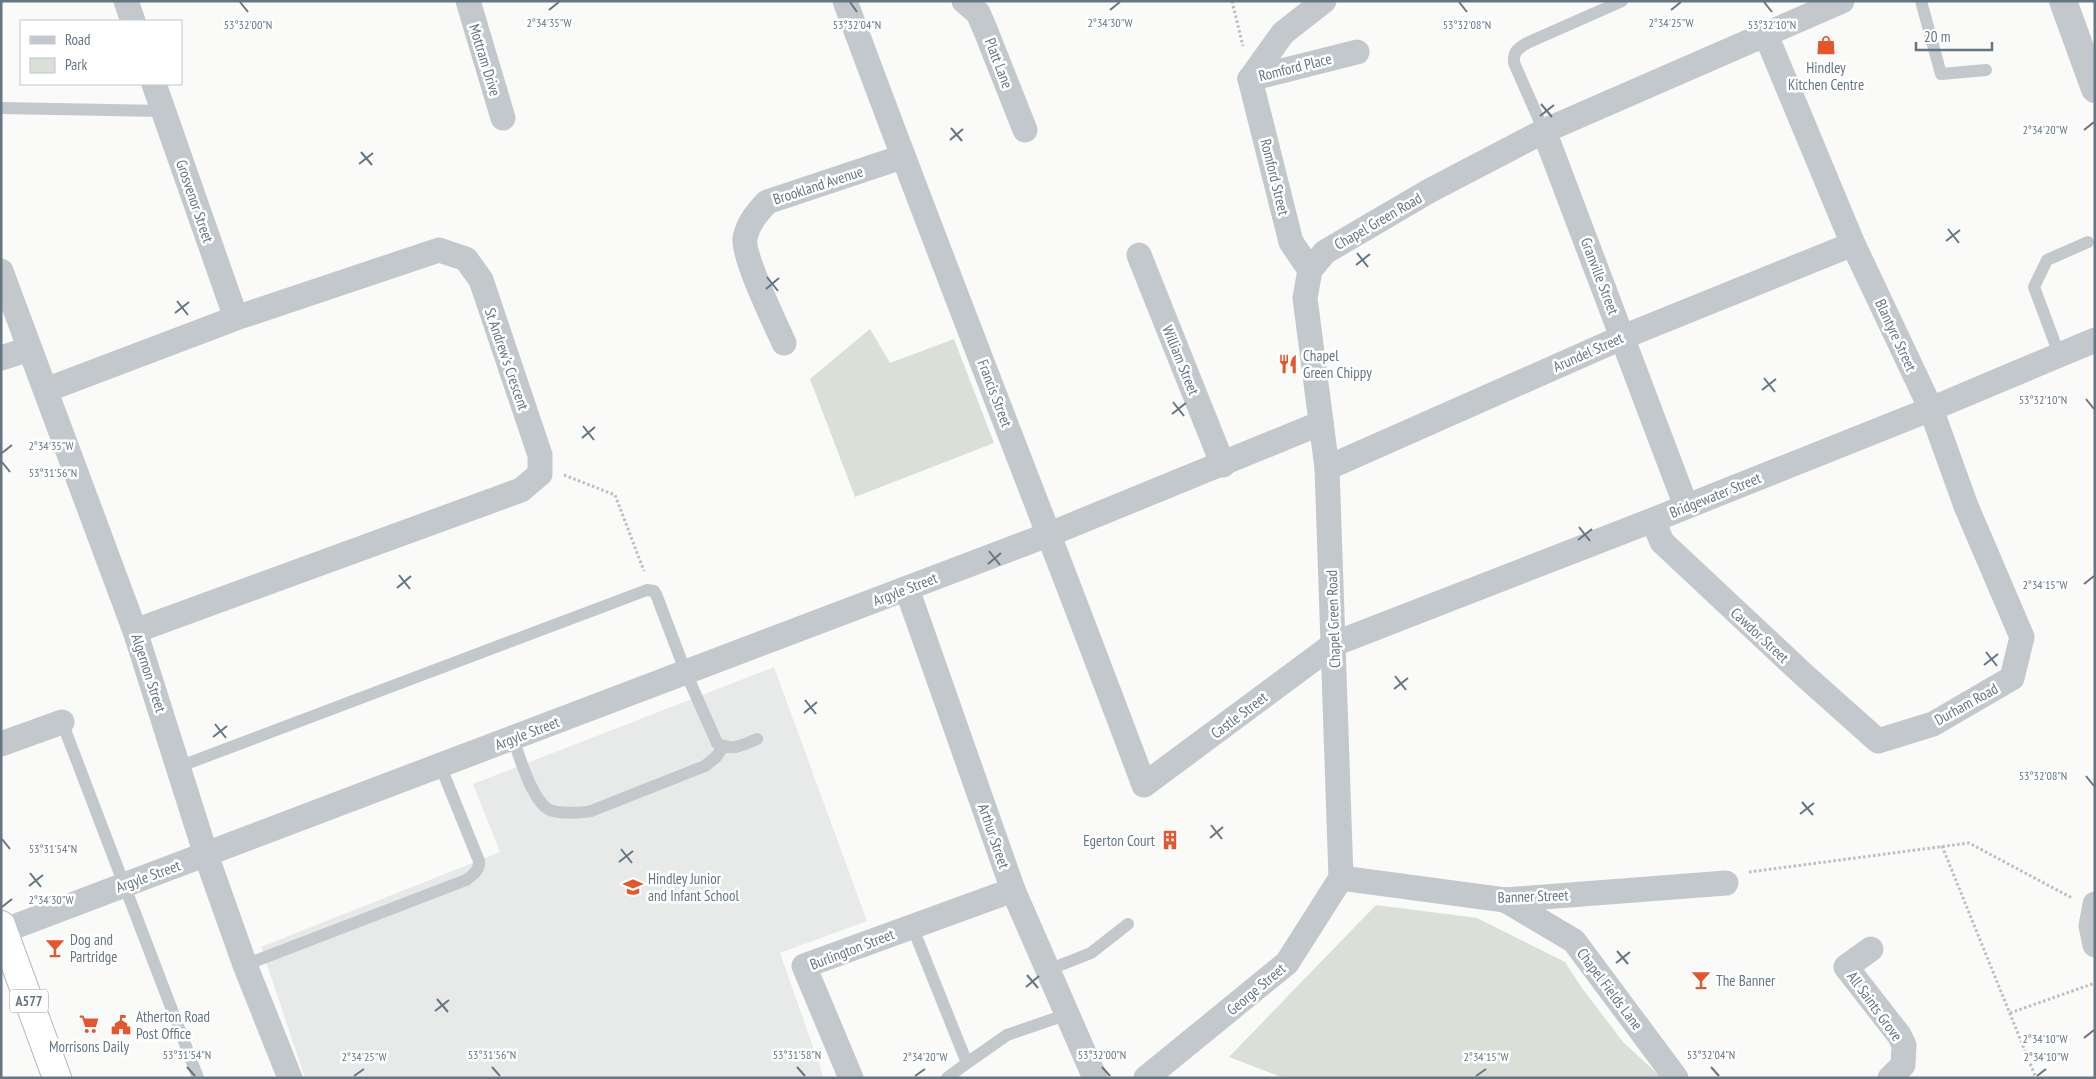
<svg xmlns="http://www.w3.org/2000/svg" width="2096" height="1079" viewBox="0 0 2096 1079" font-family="'PT Sans Narrow',sans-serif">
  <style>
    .built { fill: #e8e9e9 }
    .green { fill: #dadfd7 }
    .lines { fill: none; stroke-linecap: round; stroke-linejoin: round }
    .trunk-casing { stroke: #b4b9bd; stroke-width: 30 }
    .path { stroke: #bbbfc2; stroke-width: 3; stroke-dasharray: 2.5 2.5; stroke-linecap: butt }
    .service { stroke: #c3c8cc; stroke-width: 12 }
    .minor { stroke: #c3c8cc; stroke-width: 25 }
    .tertiary { stroke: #c3c8cc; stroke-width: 28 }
    .trunk { stroke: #fff; stroke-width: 28 }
    .ticks { fill: none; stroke: #657683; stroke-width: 2 }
    .labels { text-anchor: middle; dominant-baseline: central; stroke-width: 5; stroke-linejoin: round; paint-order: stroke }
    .shield { fill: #fff; stroke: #939fa8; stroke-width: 1 }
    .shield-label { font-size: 14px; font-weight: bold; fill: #657683 }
    .street-label { font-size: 15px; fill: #657683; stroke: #fff }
    .poi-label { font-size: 15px; fill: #657683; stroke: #fff; text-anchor: start }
    .ticks-label { font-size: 12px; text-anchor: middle; fill: #657683; stroke: #fff; stroke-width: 5; stroke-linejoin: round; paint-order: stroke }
  </style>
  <rect width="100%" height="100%" fill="#fafaf8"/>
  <polygon class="built" points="774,667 867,921 780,953 824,1078 305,1078 261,947 500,852 473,784"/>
  <g class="green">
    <polygon points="870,329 890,363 954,339 994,443 855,497 810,379"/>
    <polygon points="1376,905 1477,918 1565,962 1582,988 1623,1042 1662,1078 1284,1078 1229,1057"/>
  </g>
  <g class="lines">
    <defs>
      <polyline id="trunk" points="1,925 57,1078"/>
    </defs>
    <use href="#trunk" class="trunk-casing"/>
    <g class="path">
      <polyline points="1232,1 1243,46"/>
      <polyline points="564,475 615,495 644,571"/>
      <polyline points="1942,846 2036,1078"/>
      <polyline points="1749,872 1969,843 2072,898"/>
      <polyline points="2010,1013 2095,983"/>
    </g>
    <g class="service">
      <polyline points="1921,1 1941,74 1986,70"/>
      <polyline points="1,108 163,111"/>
      <path d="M 1544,131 L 1514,63 C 1513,52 1517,49 1527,43 L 1622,1"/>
      <polyline points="2059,354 2034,287 2047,260 2088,242"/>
      <polyline points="62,722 198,1078"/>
      <path d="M 513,739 C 520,757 531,798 548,809 C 556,814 582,813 591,811 L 705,766 L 716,757 L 723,747"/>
      <path d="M 178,767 L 647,590 L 654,591 L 656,594 L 686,673 L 717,743 C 731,752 743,745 757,739"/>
      <polyline points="912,926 967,1063 1007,1035 1068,1014"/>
      <path d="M 245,965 L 466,880 C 473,875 480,870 479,861 L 440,765"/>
      <polyline points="1048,970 1091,953 1128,924"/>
      <polyline points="947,1078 967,1063"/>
    </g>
    <g class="minor">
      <polyline points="126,1 133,21"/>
      <polyline points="468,1 503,118"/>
      <path d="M 845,1 C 942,264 1046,523 1144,785 L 1334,644 L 1653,520 L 1931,409 L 2095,340"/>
      <polyline points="964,1 978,13 985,29 1025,130"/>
      <polyline points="1250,79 1291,242 1310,270"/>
      <polyline points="1250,79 1357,52"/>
      <polyline points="1250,79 1283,33 1324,1"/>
      <polyline points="154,84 236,318"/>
      <polyline points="1544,131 1686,506"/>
      <polyline points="1139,255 1223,465"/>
      <polyline points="1,271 135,631 206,855 245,965 290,1078"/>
      <path d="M 784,343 C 775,323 742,255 745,238 C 748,223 757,213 767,202 L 902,157"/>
      <polyline points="1,358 29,349"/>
      <polyline points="46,390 236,318 439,250 466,259 481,280 540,455 540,474 521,490 135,631"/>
      <polyline points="1327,468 1623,337 1853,244"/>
      <polyline points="1653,520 1662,542 1804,675 1878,741 1933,724 2012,678 2022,637 1966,506 1931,409 1853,244 1766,35"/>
      <polyline points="907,589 1013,890 1095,1078"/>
      <polyline points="1,744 62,722"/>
      <polyline points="1341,878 1327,468 1305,298 1310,270 1325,252 1429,191 1544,131 1842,1"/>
      <polyline points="1341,878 1505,900 1726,883"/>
      <polyline points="1505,900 1574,941 1676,1078"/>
      <polyline points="2095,904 2091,926 2095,945"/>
      <polyline points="3,931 1050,534 1321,423"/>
      <polyline points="1871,949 1846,967 1899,1035 1904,1045 1903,1065 1890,1078"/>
      <polyline points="851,1078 804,966 1013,890"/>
      <polyline points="1146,1078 1287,963 1341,878"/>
    </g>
    <polyline class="tertiary" points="2063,1 2095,89"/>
    <use href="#trunk" class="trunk"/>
  </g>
  <path class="ticks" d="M 240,2 L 248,12M 850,2 L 857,12M 1459,2 L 1467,12M 1764,2 L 1772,12M 549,10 L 559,2M 1110,10 L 1120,2M 1671,10 L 1681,2M 1541,104 L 1552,117M 1540,116 L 1554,105M 951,128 L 962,141M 2084,130 L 2094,122M 950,140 L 963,129M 361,152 L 372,165M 359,164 L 373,153M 1948,229 L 1959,243M 1946,241 L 1960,230M 1357,253 L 1368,267M 1356,265 L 1370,254M 767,277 L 778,291M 766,289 L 779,278M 177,301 L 188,315M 175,313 L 189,302M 1764,378 L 1775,392M 1762,390 L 1776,379M 2086,399 L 2094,409M 1173,402 L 1184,416M 1172,414 L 1186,403M 583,426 L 594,440M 582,438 L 595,427M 2,453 L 12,445M 2,462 L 10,472M 1579,527 L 1590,541M 1578,540 L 1592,529M 989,551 L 1000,565M 988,564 L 1001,553M 399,575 L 410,589M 2084,584 L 2094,576M 397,588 L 411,576M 1986,652 L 1997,666M 1984,665 L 1998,654M 1395,676 L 1406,690M 1394,689 L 1408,678M 805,700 L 816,714M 804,713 L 817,702M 215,724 L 226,738M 213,737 L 227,726M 2086,776 L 2094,786M 1802,802 L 1813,815M 1800,814 L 1814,803M 1211,825 L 1222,839M 1210,838 L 1223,827M 2,839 L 10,849M 621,849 L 632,863M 619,862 L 633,851M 30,873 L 41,887M 29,886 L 43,875M 2,907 L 12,899M 1617,951 L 1628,964M 1616,963 L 1630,952M 1027,975 L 1038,988M 1026,987 L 1039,976M 437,999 L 448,1012M 435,1011 L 449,1000M 2084,1038 L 2094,1030M 187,1067 L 195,1076M 492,1067 L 500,1076M 797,1067 L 805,1076M 1102,1067 L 1110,1076M 1711,1067 L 1719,1076M 354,1076 L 364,1069M 915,1076 L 925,1069M 1476,1076 L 1486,1069M 2037,1076 L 2046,1069"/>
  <defs>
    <symbol id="shop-bare" viewBox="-9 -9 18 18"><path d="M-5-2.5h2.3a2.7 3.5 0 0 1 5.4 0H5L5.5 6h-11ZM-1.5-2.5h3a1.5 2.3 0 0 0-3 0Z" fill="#e4572e" stroke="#fff" stroke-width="2.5" paint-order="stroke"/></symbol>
    <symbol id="restaurant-bare" viewBox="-9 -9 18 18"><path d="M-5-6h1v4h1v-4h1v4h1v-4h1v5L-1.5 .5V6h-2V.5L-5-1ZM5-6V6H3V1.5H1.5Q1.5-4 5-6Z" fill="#e4572e" stroke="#fff" stroke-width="2.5" paint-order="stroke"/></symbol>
    <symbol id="building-bare" viewBox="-9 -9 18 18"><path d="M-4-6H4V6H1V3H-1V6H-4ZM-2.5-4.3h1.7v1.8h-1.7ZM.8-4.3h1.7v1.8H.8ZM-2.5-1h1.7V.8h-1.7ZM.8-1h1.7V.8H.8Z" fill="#e4572e" stroke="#fff" stroke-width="2.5" paint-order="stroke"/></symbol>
    <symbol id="school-bare" viewBox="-9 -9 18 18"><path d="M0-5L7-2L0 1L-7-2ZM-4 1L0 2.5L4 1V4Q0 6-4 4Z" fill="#e4572e" stroke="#fff" stroke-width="2.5" paint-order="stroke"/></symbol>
    <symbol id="bar-bare" viewBox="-9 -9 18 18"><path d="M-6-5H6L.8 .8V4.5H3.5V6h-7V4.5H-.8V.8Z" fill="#e4572e" stroke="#fff" stroke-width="2.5" paint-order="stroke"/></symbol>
    <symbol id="supermarket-bare" viewBox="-9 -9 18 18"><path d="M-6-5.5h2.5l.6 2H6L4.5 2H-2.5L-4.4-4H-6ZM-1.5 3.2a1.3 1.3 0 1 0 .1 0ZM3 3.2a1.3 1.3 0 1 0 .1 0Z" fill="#e4572e" stroke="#fff" stroke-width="2.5" paint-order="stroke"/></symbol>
    <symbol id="civic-bare" viewBox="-9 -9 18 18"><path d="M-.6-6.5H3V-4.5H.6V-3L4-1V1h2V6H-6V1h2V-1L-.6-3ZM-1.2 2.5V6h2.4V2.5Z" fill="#e4572e" stroke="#fff" stroke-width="2.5" paint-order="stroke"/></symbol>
  </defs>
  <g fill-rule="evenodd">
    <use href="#shop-bare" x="1812" y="31" width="28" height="28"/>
    <use href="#restaurant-bare" x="1274" y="350" width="28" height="28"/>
    <use href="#building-bare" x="1156" y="826" width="28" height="28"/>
    <use href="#school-bare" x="619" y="873" width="28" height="28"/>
    <use href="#bar-bare" x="41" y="934" width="28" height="28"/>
    <use href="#bar-bare" x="1687" y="966" width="28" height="28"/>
    <use href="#supermarket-bare" x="75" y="1010" width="28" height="28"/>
    <use href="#civic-bare" x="107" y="1011" width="28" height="28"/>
  </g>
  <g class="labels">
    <rect class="shield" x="10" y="989.5" width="38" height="23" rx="4"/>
    <g class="shield-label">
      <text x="29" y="1001">A577</text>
    </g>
    <g class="street-label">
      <text transform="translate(485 60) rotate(73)">Mottram Drive</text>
      <text transform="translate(999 63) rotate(69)">Platt Lane</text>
      <text transform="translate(1295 67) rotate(-14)">Romford Place</text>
      <text transform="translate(1275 177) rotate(76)">Romford Street</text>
      <text transform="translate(818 185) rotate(-18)">Brookland Avenue</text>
      <text transform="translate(195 201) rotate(71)">Grosvenor Street</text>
      <text transform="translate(1378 221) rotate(-30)">Chapel Green Road</text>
      <text transform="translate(1600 276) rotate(69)">Granville Street</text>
      <text transform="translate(1896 335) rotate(65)">Blantyre Street</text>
      <text transform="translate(1588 352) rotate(-24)">Arundel Street</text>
      <text transform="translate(507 359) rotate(71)">St Andrew's Crescent</text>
      <text transform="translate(1181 360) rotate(68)">William Street</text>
      <text transform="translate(995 393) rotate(69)">Francis Street</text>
      <text transform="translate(1715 495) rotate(-22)">Bridgewater Street</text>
      <text transform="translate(905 589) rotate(-21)">Argyle Street</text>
      <text transform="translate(1333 619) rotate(-92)">Chapel Green Road</text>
      <text transform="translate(1760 635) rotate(43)">Cawdor Street</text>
      <text transform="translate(149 673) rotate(72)">Algernon Street</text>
      <text transform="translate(1966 704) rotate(-29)">Durham Road</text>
      <text transform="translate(1239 715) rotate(-37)">Castle Street</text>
      <text transform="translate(527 733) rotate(-21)">Argyle Street</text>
      <text transform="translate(994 836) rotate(71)">Arthur Street</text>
      <text transform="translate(148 876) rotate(-20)">Argyle Street</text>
      <text transform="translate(1533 896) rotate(-2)">Banner Street</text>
      <text transform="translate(852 949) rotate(-21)">Burlington Street</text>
      <text transform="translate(1256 989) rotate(-40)">George Street</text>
      <text transform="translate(1610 989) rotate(53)">Chapel Fields Lane</text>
      <text transform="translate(1875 1006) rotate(54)">All Saints Grove</text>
    </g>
    <g class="poi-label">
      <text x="1826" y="67" text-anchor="middle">Hindley<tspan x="1826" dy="17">Kitchen Centre</tspan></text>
      <text x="1303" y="355">Chapel<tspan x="1303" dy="17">Green Chippy</tspan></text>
      <text x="1155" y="840" text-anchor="end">Egerton Court</text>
      <text x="648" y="878">Hindley Junior<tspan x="648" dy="17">and Infant School</tspan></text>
      <text x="70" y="939">Dog and<tspan x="70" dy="17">Partridge</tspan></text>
      <text x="1716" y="980">The Banner</text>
      <text x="136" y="1016">Atherton Road<tspan x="136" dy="17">Post Office</tspan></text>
      <text x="89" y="1046" text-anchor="middle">Morrisons Daily</text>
    </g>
  </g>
  <g class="ticks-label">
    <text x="1671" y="27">2°34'25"W</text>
    <text x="549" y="27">2°34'35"W</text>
    <text x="1110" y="27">2°34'30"W</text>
    <text x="248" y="29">53°32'00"N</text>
    <text x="857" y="29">53°32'04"N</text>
    <text x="1467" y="29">53°32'08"N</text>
    <text x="1772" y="29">53°32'10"N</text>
    <text x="2045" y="134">2°34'20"W</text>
    <text x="2043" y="404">53°32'10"N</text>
    <text x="51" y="450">2°34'35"W</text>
    <text x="53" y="477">53°31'56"N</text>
    <text x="2045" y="589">2°34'15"W</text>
    <text x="2043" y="780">53°32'08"N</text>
    <text x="53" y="853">53°31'54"N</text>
    <text x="51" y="904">2°34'30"W</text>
    <text x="2045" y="1043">2°34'10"W</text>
    <text x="187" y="1059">53°31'54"N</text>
    <text x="492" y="1059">53°31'56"N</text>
    <text x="797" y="1059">53°31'58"N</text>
    <text x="1102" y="1059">53°32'00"N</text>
    <text x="1711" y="1059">53°32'04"N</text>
    <text x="364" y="1061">2°34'25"W</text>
    <text x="925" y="1061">2°34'20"W</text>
    <text x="1486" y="1061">2°34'15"W</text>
    <text x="2046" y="1061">2°34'10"W</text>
  </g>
  <rect width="2096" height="1079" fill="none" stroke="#657683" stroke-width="5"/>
  <rect x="20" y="20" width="162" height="65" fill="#ffffff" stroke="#c1c8cd"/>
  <rect x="30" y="36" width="25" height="8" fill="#c3c8cc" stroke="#c1c8cd"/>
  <text x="65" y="45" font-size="15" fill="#657683">Road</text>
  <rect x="30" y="58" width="25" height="15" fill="#dadfd7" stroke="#c1c8cd"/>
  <text x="65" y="70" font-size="15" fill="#657683">Park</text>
  <path d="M1916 42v8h76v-8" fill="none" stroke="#657683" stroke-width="2.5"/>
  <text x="1924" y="42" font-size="15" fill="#657683" stroke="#ffffff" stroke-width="4" paint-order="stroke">20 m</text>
</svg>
